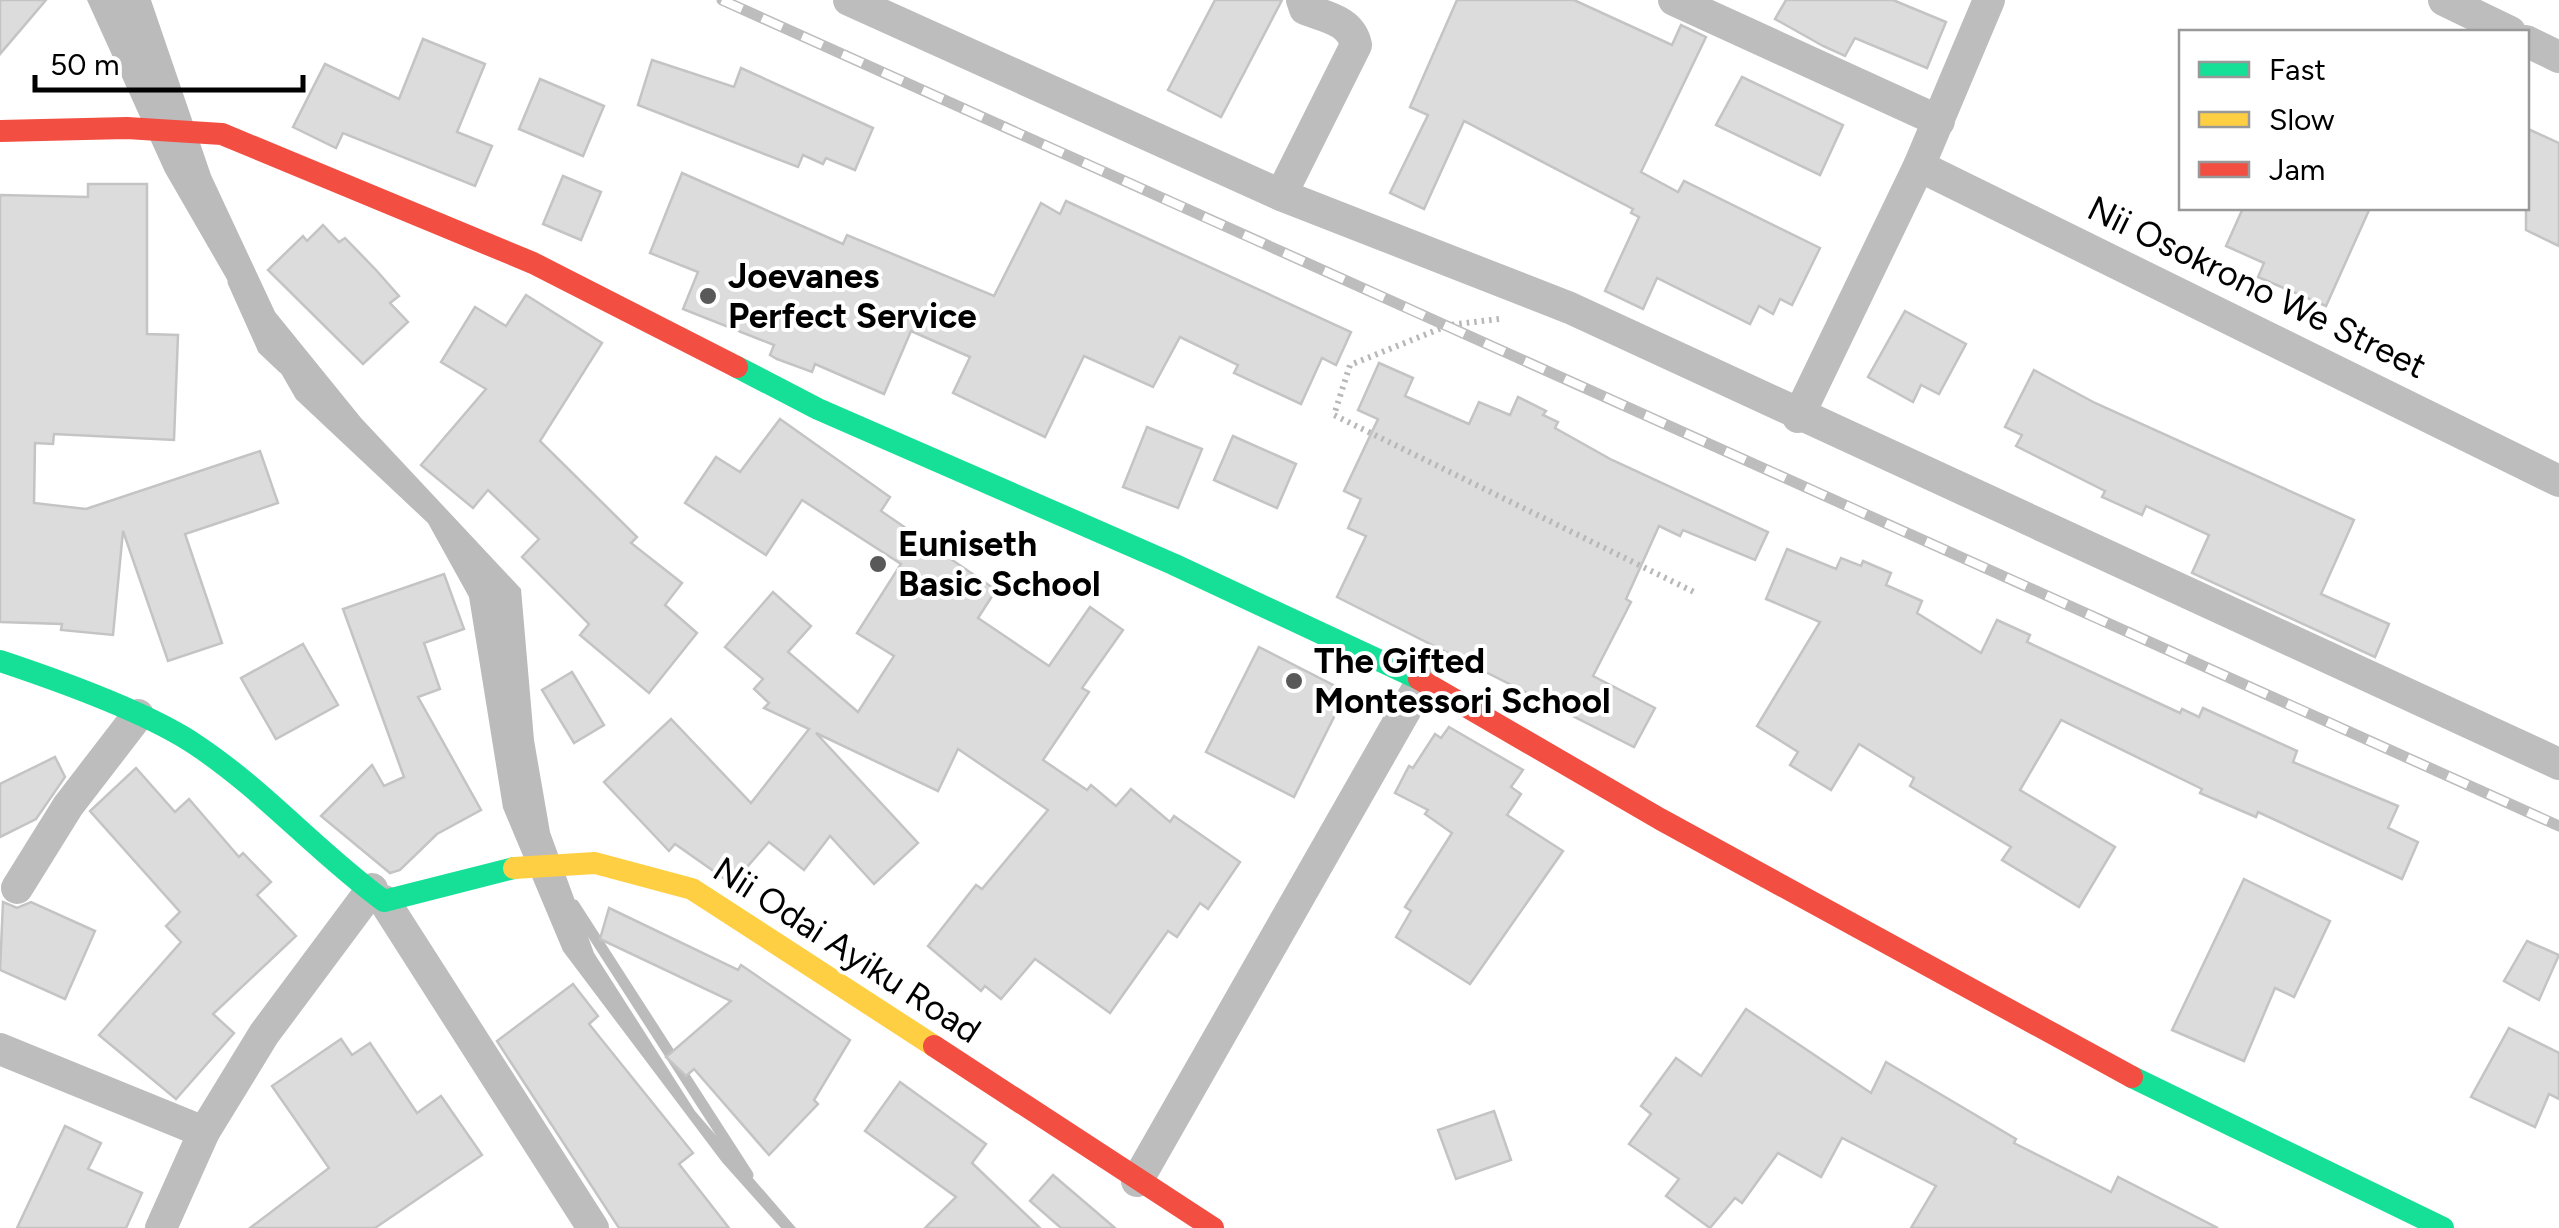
<svg xmlns="http://www.w3.org/2000/svg" width="2559" height="1228" viewBox="0 0 2559 1228" font-family="Figtree,sans-serif">
  <style>
    .water { fill: #bbb }
    .lines { fill: none; stroke-linecap: round; stroke-linejoin: round }
    .stream { stroke: #bbb; stroke-width: 11 }
    .building { fill: #dcdcdc; stroke: #c4c4c4; stroke-width: 2.5 }
    .path { stroke: #b8b8b8; stroke-width: 6; stroke-dasharray: 2.5 5; stroke-linecap: butt }
    .street { stroke: #bdbdbd; stroke-width: 32 }
    .fast { stroke: #16e098; stroke-width: 22 }
    .slow { stroke: #ffcf43; stroke-width: 22 }
    .jam { stroke: #f24e42; stroke-width: 22 }
    .rail-casing { stroke: #bdbdbd; stroke-width: 11 }
    .rail { stroke: #fff; stroke-width: 8; stroke-dasharray: 22; stroke-linecap: butt }
    .poi-dot { fill: #595959; stroke: #fff; stroke-width: 4 }
    .labels { text-anchor: middle; dominant-baseline: central; stroke-width: 8; stroke-linejoin: round; paint-order: stroke }
    .poi-label { font-size: 35px; font-weight: bold; fill: #000; stroke: #fff; text-anchor: start }
    .street-label { font-size: 35px; fill: #000; stroke: #fff }
  </style>
  <rect width="100%" height="100%" fill="#fff"/>
  <polygon class="water" points="87,0 151,0 211,175 275,312 361,418 521,589 534,740 550,832 594,953 695,1111 796,1228 781,1228 722,1162 563,951 503,808 469,597 428,523 296,399 165,172"/>
  <g class="lines">
    <g class="stream">
      <polyline points="233,282 263,349 283,368"/>
      <polyline points="574,905 748,1175"/>
    </g>
  </g>
  <g class="building">
    <polygon points="0,0 46,0 0,54"/>
    <polygon points="1215,0 1282,0 1221,117 1168,90"/>
    <polygon points="1457,0 1574,0 1672,45 1681,25 1706,37 1641,172 1678,192 1684,181 1820,248 1792,305 1780,299 1773,314 1759,306 1750,324 1657,278 1643,309 1605,291 1639,217 1631,213 1633,209 1464,121 1424,209 1390,193 1428,115 1410,107"/>
    <polygon points="1786,0 1893,0 1946,22 1927,68 1855,38 1845,56 1823,46 1775,19"/>
    <polygon points="423,39 485,64 457,132 492,146 475,186 343,133 336,148 293,127 325,64 399,99"/>
    <polygon points="652,60 734,87 741,68 873,128 855,170 826,158 823,164 803,155 798,167 638,105"/>
    <polygon points="1742,77 1843,125 1820,175 1716,125"/>
    <polygon points="540,79 604,106 583,156 519,129"/>
    <polygon points="2526,128 2559,143 2559,246 2526,230"/>
    <polygon points="682,173 843,244 847,235 994,296 1041,203 1060,214 1066,201 1351,332 1336,365 1322,358 1301,404 1234,373 1238,365 1180,337 1153,387 1084,356 1045,437 953,393 970,357 911,331 884,394 815,364 812,372 777,359 770,355 774,345 683,309 698,272 650,253"/>
    <polygon points="563,176 601,192 581,240 543,224"/>
    <polygon points="88,184 147,184 147,334 178,335 174,440 54,434 53,444 35,443 34,503 86,509 260,451 278,503 185,534 222,643 168,661 123,531 113,635 61,630 62,624 0,622 0,195 88,197"/>
    <polygon points="2243,208 2370,208 2326,306 2258,277 2264,263 2226,246"/>
    <polygon points="323,225 339,242 345,238 376,270 399,296 390,303 408,322 363,364 268,270 303,236 307,241"/>
    <polygon points="526,295 602,343 540,441 637,537 631,543 682,583 665,605 697,633 649,693 580,635 589,624 522,557 539,539 488,490 473,508 421,465 486,389 441,362 475,307 506,326"/>
    <polygon points="1905,311 1966,344 1939,394 1921,385 1913,402 1868,377"/>
    <polygon points="1379,363 1413,378 1405,396 1469,424 1479,402 1510,415 1518,397 1546,411 1543,415 1558,422 1555,428 1612,460 1768,532 1755,560 1683,530 1680,536 1659,526 1626,599 1631,602 1593,676 1655,708 1634,747 1337,597 1366,536 1348,528 1361,499 1344,491 1378,419 1358,410"/>
    <polygon points="2034,370 2095,403 2354,520 2321,594 2389,624 2375,657 2192,573 2209,535 2146,506 2142,515 2102,497 2105,491 2016,446 2022,435 2005,427"/>
    <polygon points="780,419 890,497 881,511 996,590 978,618 1049,666 1090,607 1123,630 1082,688 1089,692 1043,760 1087,790 1091,785 1116,806 1131,789 1170,822 1174,816 1240,862 1208,909 1200,903 1177,937 1168,931 1110,1013 1035,959 1001,999 985,986 981,991 928,946 976,885 982,889 1048,810 958,749 938,791 816,733 918,843 874,884 830,836 804,870 769,842 732,884 675,844 669,851 604,782 671,719 751,803 809,729 764,708 769,703 754,689 763,679 725,647 773,592 811,626 788,652 858,712 894,656 857,633 901,564 802,500 766,555 685,503 716,457 740,472"/>
    <polygon points="1147,427 1202,449 1178,508 1123,487"/>
    <polygon points="1233,436 1296,464 1277,508 1214,480"/>
    <polygon points="1787,549 1836,569 1841,558 1861,566 1863,561 1891,573 1886,585 1922,601 1917,613 1981,653 1997,620 2030,635 2027,642 2180,713 2182,709 2199,717 2203,708 2297,751 2293,762 2398,806 2388,828 2418,842 2402,879 2258,812 2256,817 2200,793 2202,789 2061,720 2020,790 2115,847 2079,907 2002,860 2011,847 1910,786 1914,778 1859,744 1831,790 1790,765 1798,752 1757,726 1820,622 1766,599"/>
    <polygon points="444,574 464,629 424,643 440,689 418,697 481,810 437,834 400,870 390,873 321,816 372,765 384,786 404,777 343,609"/>
    <polygon points="303,644 338,705 276,739 241,678"/>
    <polygon points="1259,647 1343,690 1337,703 1340,705 1294,797 1206,752"/>
    <polygon points="572,672 604,725 574,743 542,690"/>
    <polygon points="1449,727 1523,770 1511,787 1521,794 1507,815 1563,851 1470,984 1396,937 1411,911 1405,907 1452,833 1425,814 1428,810 1395,793 1409,766 1413,768 1435,734 1441,738"/>
    <polygon points="55,757 65,777 36,819 0,837 0,784"/>
    <polygon points="136,768 175,812 189,799 239,857 243,853 271,882 257,895 296,936 213,1014 234,1033 176,1099 99,1035 181,942 166,926 180,912 90,811"/>
    <polygon points="2244,879 2330,921 2294,997 2275,988 2244,1061 2172,1030"/>
    <polygon points="3,902 17,908 31,902 95,931 65,999 0,970"/>
    <polygon points="609,908 738,970 741,965 850,1040 814,1100 818,1104 769,1155 694,1069 686,1076 666,1057 731,1001 600,939"/>
    <polygon points="2527,941 2559,955 2539,1000 2504,981"/>
    <polygon points="573,984 598,1016 589,1024 693,1153 679,1164 729,1228 619,1228 497,1041"/>
    <polygon points="1746,1009 1871,1093 1886,1062 2016,1139 2014,1143 2111,1192 2118,1177 2218,1228 1911,1228 1936,1186 1842,1138 1821,1177 1778,1153 1742,1203 1735,1198 1710,1228 1666,1196 1679,1179 1629,1144 1651,1114 1641,1106 1676,1058 1701,1076"/>
    <polygon points="2509,1028 2559,1053 2559,1099 2549,1094 2535,1127 2471,1097"/>
    <polygon points="341,1039 352,1055 370,1043 417,1113 441,1096 482,1155 375,1228 250,1228 329,1168 272,1086"/>
    <polygon points="900,1082 986,1144 972,1163 1040,1228 925,1228 956,1197 865,1131"/>
    <polygon points="1494,1111 1511,1160 1456,1179 1438,1130"/>
    <polygon points="65,1126 101,1143 88,1169 142,1193 126,1228 17,1228"/>
    <polygon points="1053,1175 1115,1228 1061,1228 1030,1201"/>
  </g>
  <g class="lines">
    <polyline class="path" points="1499,319 1449,325 1350,365 1334,415 1694,592"/>
    <g class="street">
      <polyline points="849,0 1281,195 1570,308 2559,764"/>
      <polyline points="1674,0 1939,121"/>
      <polyline points="2444,0 2510,32"/>
      <polyline points="2526,41 2559,57"/>
      <polyline points="1919,166 2559,481"/>
      <path d="M 1281,195 L 1356,45 C 1351,20 1325,17 1305,9 L 1302,0"/>
      <polyline points="1798,417 1919,166 1989,0"/>
      <polyline points="17,888 68,806 138,715"/>
      <polyline points="384,901 593,1228"/>
      <polyline points="0,1049 204,1132"/>
      <polyline points="1137,1181 1422,681"/>
      <polyline points="161,1228 204,1132 264,1034 372,889"/>
    </g>
    <g class="fast">
      <polyline points="737,367 818,409 1173,564 1419,679"/>
      <path d="M 0,661 C 57,680 147,712 196,745 C 264,790 318,853 384,901 L 514,868"/>
      <polyline points="2132,1077 2443,1228"/>
    </g>
    <polyline class="slow" points="514,868 595,863 692,889 934,1046"/>
    <g class="jam">
      <polyline points="0,131 127,128 222,134 533,263 737,367"/>
      <polyline points="1419,679 1660,819 2132,1077"/>
      <polyline points="934,1046 1213,1228"/>
    </g>
    <defs>
      <polyline id="rail" points="722,0 2559,826"/>
    </defs>
    <use href="#rail" class="rail-casing"/>
    <use href="#rail" class="rail"/>
  </g>
  <g class="poi-dot">
    <circle cx="708" cy="296" r="10"/>
    <circle cx="878" cy="564" r="10"/>
    <circle cx="1294" cy="681" r="10"/>
  </g>
  <g class="labels">
    <g class="poi-label">
      <text x="728" y="276">Joevanes<tspan x="728" dy="40">Perfect Service</tspan></text>
      <text x="898" y="544">Euniseth<tspan x="898" dy="40">Basic School</tspan></text>
      <text x="1314" y="661">The Gifted<tspan x="1314" dy="40">Montessori School</tspan></text>
    </g>
    <g class="street-label">
      <text transform="translate(2257 287) rotate(26)">Nii Osokrono We Street</text>
      <text transform="translate(847 950) rotate(33)">Nii Odai Ayiku Road</text>
    </g>
  </g>
  <rect x="2179" y="30" width="350" height="180" fill="#ffffff" stroke="#999999" stroke-width="2.5"/>
  <rect x="2199" y="62" width="50" height="15" fill="#16e098" stroke="#999999" stroke-width="2.5"/>
  <text x="2269" y="80" font-size="30" fill="#000000">Fast</text>
  <rect x="2199" y="112" width="50" height="15" fill="#ffcf43" stroke="#999999" stroke-width="2.5"/>
  <text x="2269" y="130" font-size="30" fill="#000000">Slow</text>
  <rect x="2199" y="162" width="50" height="15" fill="#f24e42" stroke="#999999" stroke-width="2.5"/>
  <text x="2269" y="180" font-size="30" fill="#000000">Jam</text>
  <path d="M35 75v15h268v-15" fill="none" stroke="#000000" stroke-width="5"/>
  <text x="50" y="75" font-size="30" fill="#000000" stroke="#ffffff" stroke-width="8" paint-order="stroke">50 m</text>
</svg>
